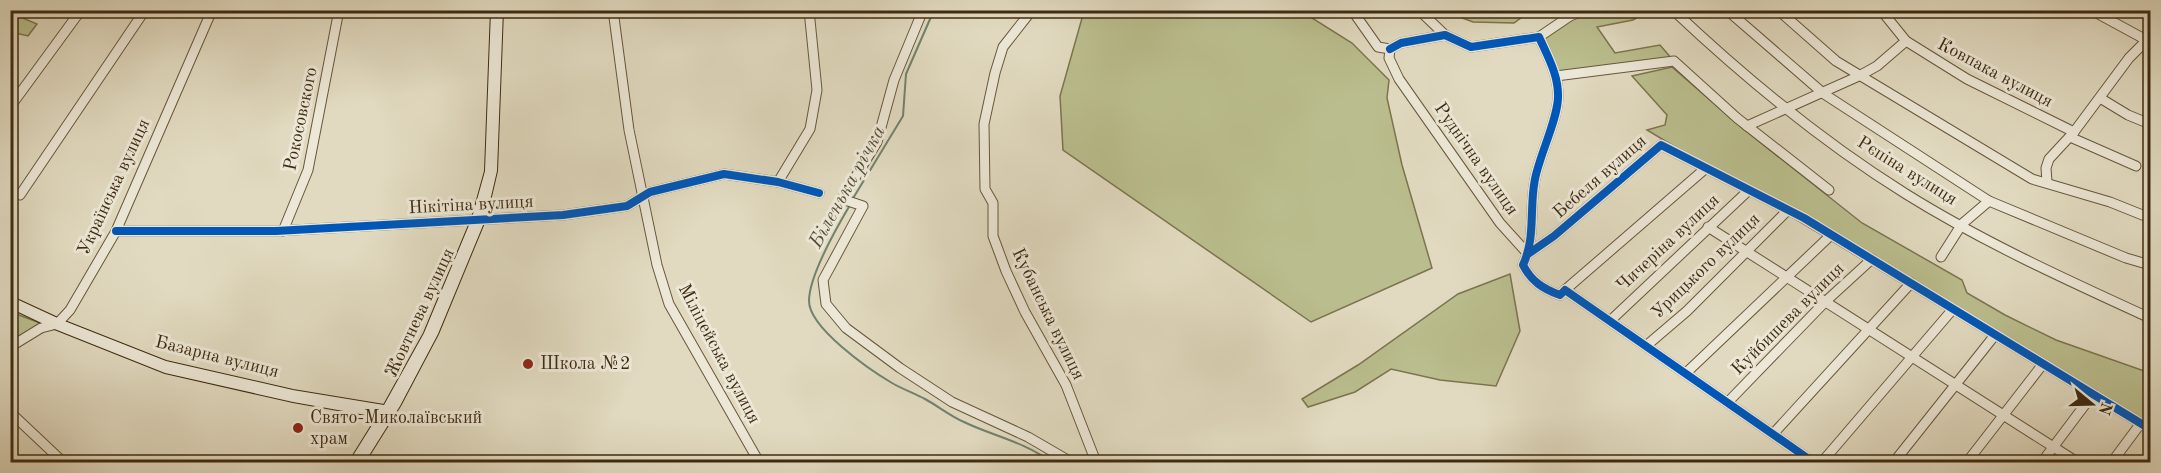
<svg xmlns="http://www.w3.org/2000/svg" width="2161" height="473" viewBox="0 0 2161 473" font-family="'Old Standard TT',serif">
  <style>
    .green { fill: #babd8d; stroke: #7c744e; stroke-width: 1.5 }
    .lines { fill: none; stroke-linecap: round; stroke-linejoin: round }
    .stream { stroke: #728170; stroke-width: 2 }
    .street-casing { stroke: #68573c; stroke-width: 11 }
    .secondary-casing { stroke: #3f2b10; stroke-width: 2 }
    .street { stroke: #ece7d6; stroke-width: 9 }
    .secondary { fill: #ece7d6; fill-rule: evenodd }
    .cycleway-casing { stroke: #ece7d6; stroke-width: 11 }
    .cycleway { stroke: #0057b8; stroke-width: 8 }
    .poi-dot { fill: #8f2418; stroke: #ece7d6; stroke-width: 2 }
    .labels { text-anchor: middle; dominant-baseline: central; stroke-width: 6; stroke-linejoin: round; paint-order: stroke }
    .street-label { font-size: 18px; fill: #3f2b10; stroke: #ece7d6 }
    .poi-label { font-size: 18px; fill: #3f2b10; stroke: #ece7d6; text-anchor: start }
    .water-label { font-size: 20px; font-style: italic; fill: #544f38; stroke: #ece7d6 }
  </style>
  <rect width="100%" height="100%" fill="#e1dac0"/>
  <filter id="stains"><feTurbulence type="fractalNoise" baseFrequency=".00333" numOctaves="4"/><feColorMatrix values="0 0 0 0 .2 0 0 0 0 .09 0 0 0 0 .02 0 0 0 .5 -.17"/></filter>
  <radialGradient id="worn" r=".72"><stop offset=".6" stop-color="#630" stop-opacity="0"/><stop offset="1" stop-color="#630" stop-opacity=".3"/></radialGradient>
  <g class="green">
    <polygon points="1604,10 1633,11 1638,17 1633,20 1597,27 1615,53 1660,45 1672,59 1557,73 1543,38 1572,18"/>
    <polygon points="1084,11 1301,11 1352,43 1389,80 1387,98 1402,165 1432,268 1311,322 1063,150 1060,96"/>
    <polygon points="1444,11 1530,11 1514,23 1473,22"/>
    <polygon points="11,13 37,24 28,36 11,32"/>
    <polygon points="1672,67 1741,127 1862,223 1962,280 1967,293 2005,315 2056,340 2150,373 2150,432 1647,130 1665,125 1667,115 1632,76"/>
    <polygon points="1510,274 1520,331 1496,386 1440,380 1391,369 1355,392 1308,407 1302,399 1358,365 1458,294"/>
    <polygon points="11,312 40,323 11,345"/>
  </g>
  <g class="lines">
    <g class="stream">
      <polyline points="852,200 903,116 906,74 934,10"/>
      <path d="M 850,205 C 837,227 809,276 809,301 C 809,328 870,370 892,383 C 902,389 914,393 925,399 C 938,406 950,416 964,422 C 993,436 1025,442 1051,462"/>
    </g>
    <defs>
      <g id="street">
        <polyline points="613,10 629,130 657,265 669,304 759,462"/>
        <polyline points="923,10 894,80 877,142 842,199 863,206 823,280 826,304 846,328 900,368 952,402 1028,437 1071,462"/>
        <polyline points="1032,10 1003,47 995,73 984,124 985,189 993,203 993,236 1006,271 1025,312 1066,385 1096,462"/>
        <polyline points="1352,10 1378,47 1390,49 1389,58 1399,79 1500,223 1528,254"/>
        <polyline points="1419,10 1445,35"/>
        <path d="M 1673,10 C 1745,78 1821,141 1906,194 C 1983,242 2067,280 2150,318"/>
        <polyline points="1727,10 1824,94 1989,201 2126,258 2150,265"/>
        <polyline points="1778,10 1836,61 2032,179 2110,202 2150,218"/>
        <polyline points="1881,10 1906,41 1967,79 2074,132"/>
        <polyline points="2091,10 2150,42"/>
        <polyline points="1539,37 1570,16 1585,10"/>
        <path d="M 1390,49 L 1401,43 L 1445,35 L 1471,47 L 1539,37 C 1548,57 1559,76 1558,98 C 1557,121 1540,154 1535,179 C 1529,208 1536,237 1523,265 C 1531,281 1543,289 1560,295 L 1565,290 L 1813,462"/>
        <polyline points="1556,76 1674,61 1737,118 1829,190"/>
        <polyline points="2100,98 2128,115 2150,124"/>
        <polyline points="10,107 81,10"/>
        <polyline points="1747,126 1859,76 1877,66 1906,41"/>
        <polyline points="2070,137 2136,166"/>
        <polyline points="778,182 810,129 817,90 809,10"/>
        <polyline points="2047,182 2046,168 2049,159 2074,132 2129,58 2147,40"/>
        <polyline points="20,195 145,10"/>
        <polyline points="1708,227 2077,462"/>
        <polyline points="116,231 276,231 563,215 627,206 650,192 724,174 778,182 819,193"/>
        <polyline points="283,231 308,170 339,10"/>
        <polyline points="1528,254 1554,236 1661,145 1804,218 2150,429"/>
        <polyline points="1941,257 1962,224 1989,201"/>
        <polyline points="1565,290 1706,168"/>
        <polyline points="1610,321 1749,190"/>
        <polyline points="1646,346 1687,311 1788,210"/>
        <polyline points="10,347 41,328 57,324 70,310 116,231 212,10"/>
        <polyline points="1686,373 1831,235"/>
        <polyline points="1728,402 1825,302 1872,259"/>
        <polyline points="10,412 63,462"/>
        <polyline points="1773,434 1911,283"/>
        <polyline points="1822,462 1953,309"/>
        <polyline points="1894,462 1995,335"/>
        <polyline points="1967,462 2043,364"/>
        <polyline points="2042,462 2093,394"/>
        <polyline points="2112,462 2141,423"/>
      </g>
      <polygon id="secondary" points="491,10 503,10 497,171 486,218 438,334 400,406 365,462 349,462 377,417 293,402 165,373 52,328 10,308 10,296 62,320 166,361 293,390 384,405 424,333 472,218 485,171"/>
    </defs>
    <use href="#street" class="street-casing"/>
    <use href="#secondary" class="secondary-casing"/>
    <use href="#street" class="street"/>
    <use href="#secondary" class="secondary"/>
    <defs>
      <g id="cycleway">
        <path d="M 1390,49 L 1401,43 L 1445,35 L 1471,47 L 1539,37 C 1548,57 1559,76 1558,98 C 1557,121 1540,154 1535,179 C 1529,208 1536,237 1523,265 C 1531,281 1543,289 1560,295 L 1565,290 L 1813,462"/>
        <polyline points="116,231 276,231 563,215 627,206 650,192 724,174 778,182 819,193"/>
        <polyline points="1528,254 1554,236 1661,145 1804,218 2150,429"/>
      </g>
    </defs>
    <use href="#cycleway" class="cycleway-casing"/>
    <use href="#cycleway" class="cycleway"/>
  </g>
  <g class="poi-dot">
    <circle cx="528" cy="364" r="6"/>
    <circle cx="298" cy="428" r="6"/>
  </g>
  <g class="labels">
    <g class="street-label">
      <text transform="translate(1995 73) rotate(28)">Ковпака вулиця</text>
      <text transform="translate(301 119) rotate(-78)">Рокосовского</text>
      <text transform="translate(1476 159) rotate(55)">Руднічна вулиця</text>
      <text transform="translate(1907 171) rotate(32)">Рєпіна вулиця</text>
      <text transform="translate(1600 177) rotate(-41)">Бебеля вулиця</text>
      <text transform="translate(114 187) rotate(-65)">Українська вулиця</text>
      <text transform="translate(471 205) rotate(-3)">Нікітіна вулиця</text>
      <text transform="translate(1668 243) rotate(-43)">Чичеріна вулиця</text>
      <text transform="translate(1706 266) rotate(-44)">Урицького вулиця</text>
      <text transform="translate(420 313) rotate(-65)">Жовтнева вулиця</text>
      <text transform="translate(1048 314) rotate(64)">Кубанська вулиця</text>
      <text transform="translate(1788 319) rotate(-45)">Куйбишева вулиця</text>
      <text transform="translate(719 354) rotate(62)">Міліцейська вулиця</text>
      <text transform="translate(217 357) rotate(14)">Базарна вулиця</text>
    </g>
    <g class="poi-label">
      <text x="540" y="364">Школа №2</text>
      <text x="310" y="418">Свято-Миколаївський<tspan x="310" dy="21">храм</tspan></text>
    </g>
    <g class="water-label">
      <text transform="translate(848 187) rotate(-61)">Біленька річка</text>
    </g>
  </g>
  <rect width="2161" height="473" fill="none" stroke="#e1dac0" stroke-width="36"/>
  <rect x="12" y="12" width="2137" height="449" fill="none" stroke="#3f2b10" stroke-width="3"/>
  <rect x="18" y="18" width="2125" height="437" fill="none" stroke="#3f2b10" stroke-width="1.5"/>
  <g transform="translate(2092 404) rotate(109)" stroke="#ece7d6" stroke-width="4.5" paint-order="stroke">
  <path d="M0-4.5L10 22L0 15L-10 22Z" fill="#3f2b10"/>
  <text y="-9" font-size="16" font-weight="bold" text-anchor="middle" fill="#3f2b10">N</text>
  </g>
  <rect width="100%" height="100%" filter="url(#stains)"/>
  <rect width="100%" height="100%" fill="url(#worn)"/>
</svg>
